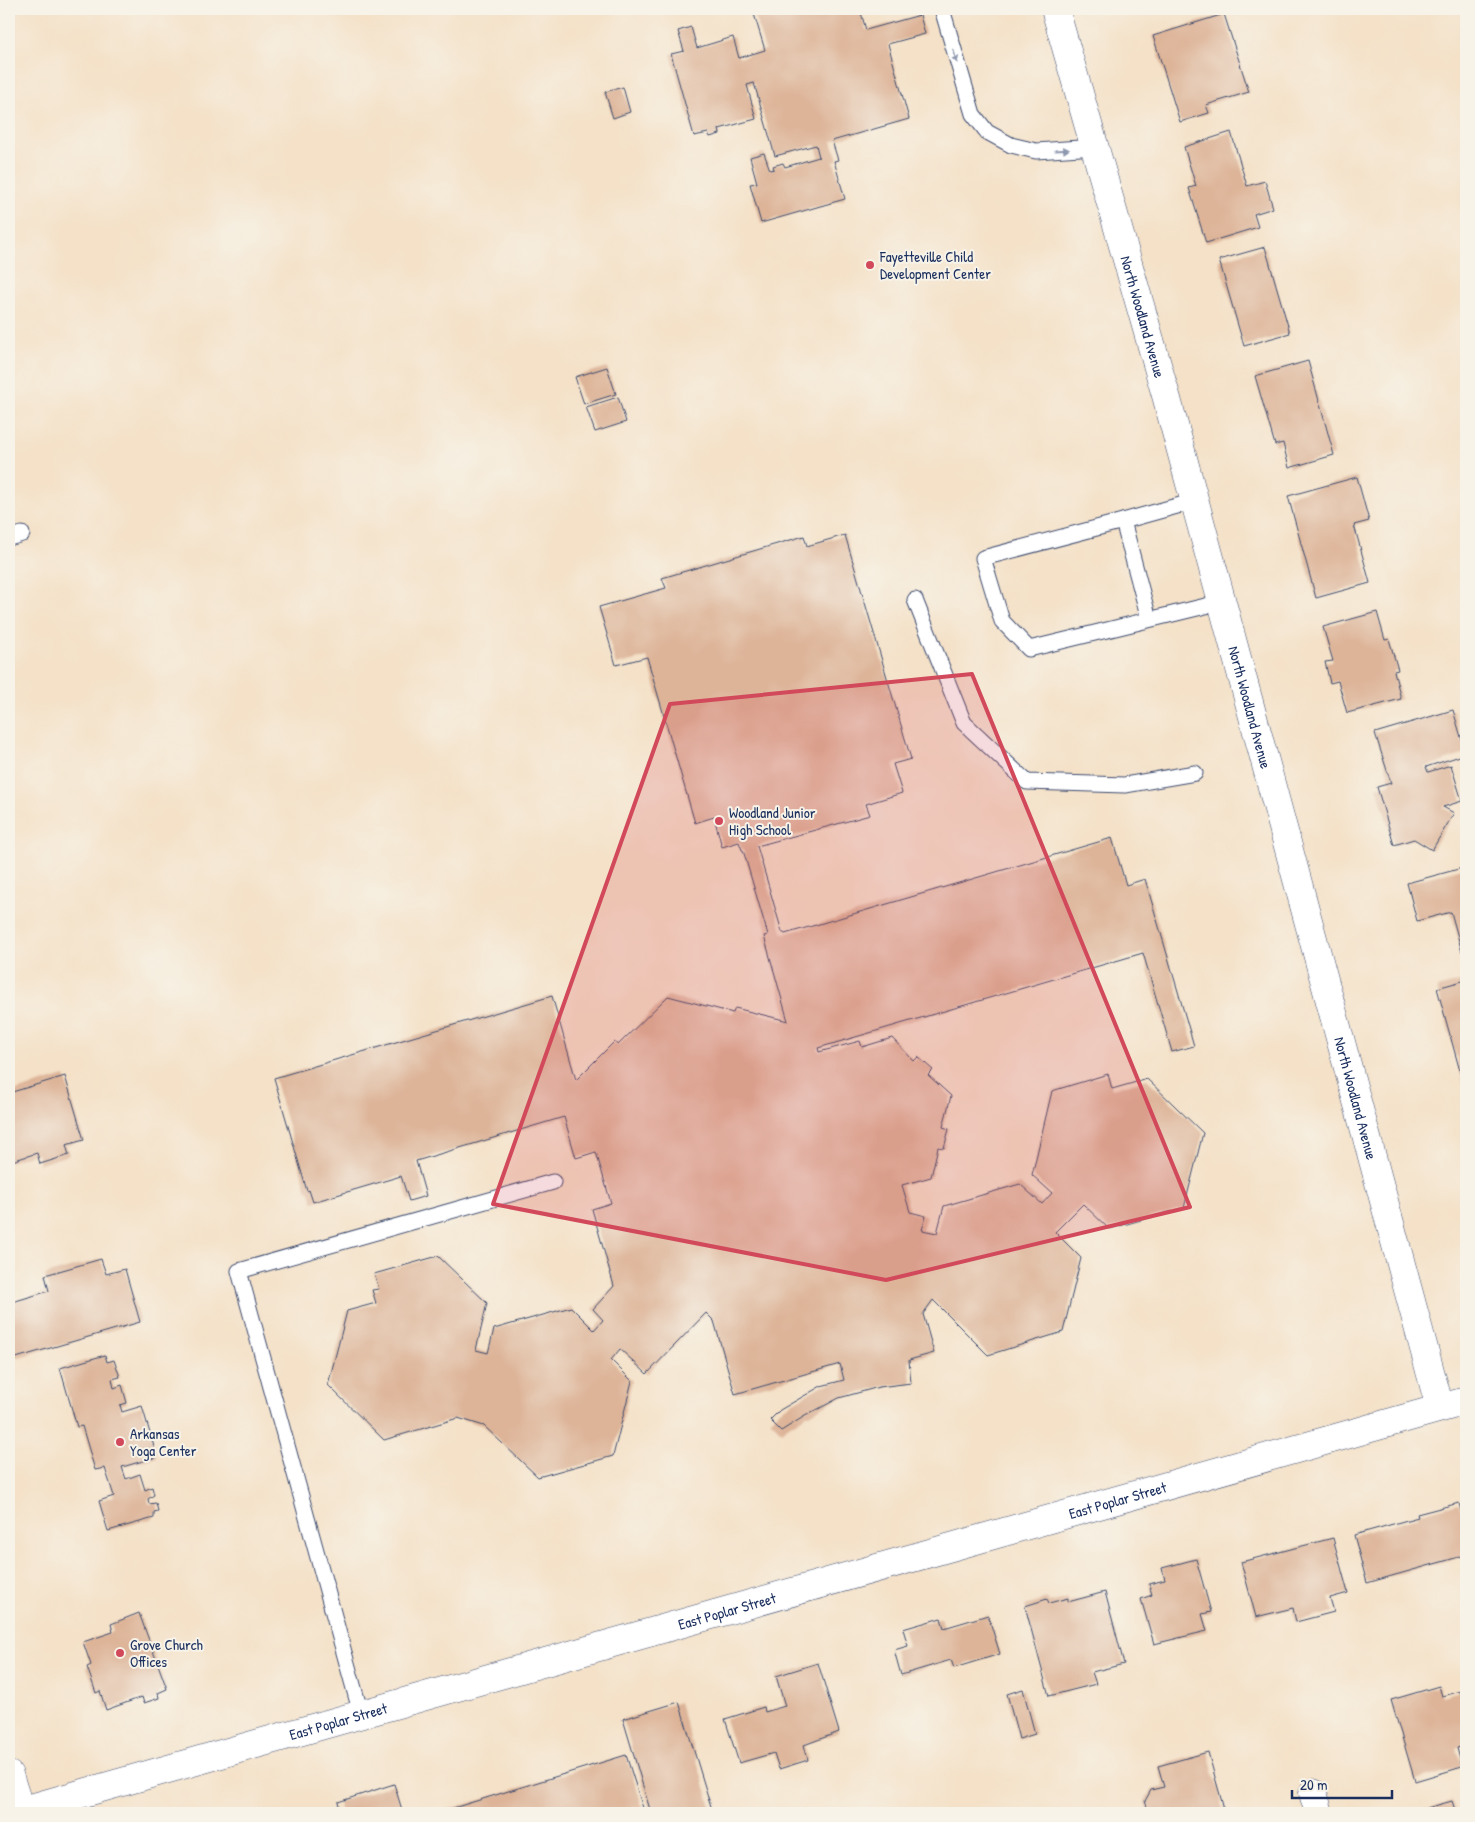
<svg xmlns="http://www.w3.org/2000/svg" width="1475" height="1822" viewBox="0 0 1475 1822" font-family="'Patrick Hand',sans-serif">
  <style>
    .building { fill: #ddb498 }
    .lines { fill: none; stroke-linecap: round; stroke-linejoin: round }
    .lane-casing { stroke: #3c4a6e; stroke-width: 17 }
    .street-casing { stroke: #3c4a6e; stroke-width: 29 }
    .lane { stroke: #fff; stroke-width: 15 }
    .street { stroke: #fff; stroke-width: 28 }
    .oneway { fill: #8d97ae }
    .marked { fill: #d1495b; fill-opacity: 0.2; stroke: #d1495b; stroke-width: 4; stroke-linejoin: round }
    .poi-dot { fill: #d1495b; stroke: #f7f3e8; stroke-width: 2 }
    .labels { text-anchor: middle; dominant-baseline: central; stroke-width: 4; stroke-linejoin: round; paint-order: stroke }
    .poi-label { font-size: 15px; fill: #1b2f5e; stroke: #f7f3e8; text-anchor: start }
    .street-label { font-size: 15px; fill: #1b2f5e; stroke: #f7f3e8 }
  </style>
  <rect width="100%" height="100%" fill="#f7f3e8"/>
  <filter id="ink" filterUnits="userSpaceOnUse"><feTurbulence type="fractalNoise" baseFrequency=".02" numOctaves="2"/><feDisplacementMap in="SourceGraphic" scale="10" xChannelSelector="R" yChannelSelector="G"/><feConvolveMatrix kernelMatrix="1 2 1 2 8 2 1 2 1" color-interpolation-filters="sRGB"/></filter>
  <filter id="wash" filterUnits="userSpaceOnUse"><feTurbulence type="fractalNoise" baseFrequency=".0096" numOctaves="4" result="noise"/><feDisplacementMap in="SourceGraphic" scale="20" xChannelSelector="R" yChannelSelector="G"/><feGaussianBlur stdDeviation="1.12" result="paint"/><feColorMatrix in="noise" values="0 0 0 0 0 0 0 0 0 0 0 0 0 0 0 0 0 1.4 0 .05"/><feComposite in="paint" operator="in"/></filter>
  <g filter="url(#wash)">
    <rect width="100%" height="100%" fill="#f4e1c8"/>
    <g id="blocks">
      <g class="building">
        <polygon points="773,9 860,9 866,30 920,15 925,34 888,44 909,119 832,141 838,160 834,161 845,199 761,223 750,184 757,183 750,157 764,153 770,170 774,169 773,166 783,163 785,167 819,157 816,145 775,156 754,83 747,85 756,119 719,129 720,134 710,137 708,133 694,136 671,54 684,51 678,31 691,27 697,48 733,37 739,58 765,50 754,14"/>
        <polygon points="1224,14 1249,92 1206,105 1209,113 1180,122 1153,36"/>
        <polygon points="623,87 630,112 613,118 605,92"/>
        <polygon points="1231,132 1247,186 1265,181 1273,208 1254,214 1258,227 1206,243 1189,188 1196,186 1184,147"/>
        <polygon points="1265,247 1290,333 1244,346 1219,260"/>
        <polygon points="1308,361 1334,455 1289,468 1283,443 1275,445 1255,376"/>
        <polygon points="607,367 616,394 584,404 575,377"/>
        <polygon points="618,397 626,422 595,432 586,407"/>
        <polygon points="1357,477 1369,521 1354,525 1370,583 1316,598 1288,496"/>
        <polygon points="845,535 911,759 893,764 902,793 866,804 870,815 757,846 782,932 785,934 1112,838 1126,885 1145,879 1194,1046 1172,1052 1143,953 818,1048 819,1052 860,1041 862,1047 892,1038 914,1061 918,1057 933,1070 928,1075 951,1096 943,1127 949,1129 944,1148 938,1147 931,1177 902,1185 910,1212 926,1216 922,1230 937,1233 944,1206 1020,1184 1042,1204 1052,1193 1032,1175 1052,1091 1108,1074 1112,1089 1147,1079 1203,1133 1184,1208 1109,1229 1083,1204 1055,1232 1081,1258 1063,1332 988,1355 933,1300 923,1314 934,1353 909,1360 911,1383 879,1387 839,1398 805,1416 781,1431 770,1420 780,1410 821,1386 844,1380 840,1364 735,1394 714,1321 706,1313 647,1374 620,1349 611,1360 632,1381 613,1456 538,1477 484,1426 458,1418 384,1440 328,1385 347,1311 376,1303 372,1290 379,1289 374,1274 438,1256 487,1303 476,1350 488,1353 494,1329 571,1307 594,1330 603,1320 593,1309 614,1286 592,1209 611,1203 596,1152 576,1158 564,1117 416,1161 426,1196 409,1201 401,1176 313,1202 309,1190 307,1191 274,1078 552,996 576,1080 614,1042 618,1045 668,996 733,1013 735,1008 788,1021 764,936 768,935 743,850 742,850 739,842 722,847 714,817 695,823 647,657 616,665 599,607 666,588 662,578 804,536 807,546"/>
        <polygon points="1377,612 1385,640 1389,639 1398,670 1394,671 1401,699 1347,713 1338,681 1330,683 1325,662 1333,661 1323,627"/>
        <polygon points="1453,710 1466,754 1426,767 1428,772 1451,765 1462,801 1443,807 1454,813 1432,850 1414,839 1394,845 1377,787 1391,783 1375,733"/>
        <polygon points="1466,867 1466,951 1462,952 1451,912 1417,921 1407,883"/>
        <polygon points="1466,980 1466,1093 1437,988"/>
        <polygon points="65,1076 84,1140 66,1145 69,1155 40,1164 37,1153 9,1162 9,1093"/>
        <polygon points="101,1259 106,1274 125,1269 140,1322 9,1360 9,1303 49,1291 45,1275"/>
        <polygon points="105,1355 107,1362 114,1360 120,1377 112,1379 114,1388 122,1385 127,1403 120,1405 122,1412 142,1406 157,1457 122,1467 126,1479 140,1474 145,1490 152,1487 154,1495 148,1499 149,1504 156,1503 158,1511 154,1512 154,1518 108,1531 99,1501 114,1496 105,1468 95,1470 82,1426 77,1427 60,1368"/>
        <polygon points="1459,1503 1466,1530 1466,1555 1367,1583 1354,1535 1418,1517 1417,1514"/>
        <polygon points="1333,1538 1348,1593 1330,1598 1334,1612 1296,1622 1293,1608 1256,1617 1241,1562"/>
        <polygon points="1196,1559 1211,1612 1202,1614 1207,1631 1154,1644 1141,1599 1152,1595 1149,1584 1165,1580 1162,1568"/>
        <polygon points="1105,1592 1124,1664 1092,1672 1096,1684 1049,1696 1025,1606 1047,1599 1049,1603 1068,1598 1068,1602"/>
        <polygon points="139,1613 167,1689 158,1693 159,1698 144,1703 142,1697 106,1710 100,1691 96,1693 87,1667 91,1665 83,1642 113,1632 111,1624"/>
        <polygon points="988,1615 1000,1654 954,1668 951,1660 901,1675 894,1650 908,1646 903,1629 941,1618 944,1628"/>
        <polygon points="818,1663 839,1732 804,1745 808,1760 779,1769 774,1753 739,1763 725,1719 764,1707 765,1712 785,1706 776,1676"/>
        <polygon points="1439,1686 1442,1696 1460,1691 1466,1709 1466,1745 1457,1748 1462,1767 1415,1781 1391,1700"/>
        <polygon points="1023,1689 1035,1734 1019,1739 1007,1694"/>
        <polygon points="679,1702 713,1813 651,1813 623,1719"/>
        <polygon points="1208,1752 1225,1813 1149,1813 1145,1801 1151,1790 1164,1787 1158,1766"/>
        <polygon points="626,1755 644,1811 637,1813 437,1813"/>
        <polygon points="394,1784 403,1813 341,1813 338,1802"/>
        <polygon points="1452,1801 1456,1813 1409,1813"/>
      </g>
    </g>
  </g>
  <g filter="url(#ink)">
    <use href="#blocks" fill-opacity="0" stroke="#3c4a6e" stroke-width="1"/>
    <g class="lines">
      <defs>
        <g id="lane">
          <polyline points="942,9 973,114 987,132 1011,145 1036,151 1095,147"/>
          <polyline points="1123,521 1195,501"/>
          <polyline points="9,538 22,534"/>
          <polyline points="915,600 964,723 1027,782 1125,785 1195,773"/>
          <polyline points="1149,619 1123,521 983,558 1002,621 1029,649 1222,602"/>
          <polyline points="361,1714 239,1271 553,1182"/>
        </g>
        <g id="street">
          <path id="s1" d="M 1055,9 L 1167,399 L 1440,1408"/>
          <polyline points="9,1775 21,1813"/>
          <polyline points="1313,1793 1319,1813"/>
          <path id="s2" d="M 13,1813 L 1466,1401"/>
        </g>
      </defs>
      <use href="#lane" class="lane-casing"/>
      <use href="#street" class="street-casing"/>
      <use href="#lane" class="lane"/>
      <use href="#street" class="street"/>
    </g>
    <defs><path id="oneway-solid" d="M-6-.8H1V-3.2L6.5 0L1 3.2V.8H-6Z" transform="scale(1.25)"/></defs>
    <g class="oneway">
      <use href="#oneway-solid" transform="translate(955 56) rotate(74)"/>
      <use href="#oneway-solid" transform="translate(1062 150) rotate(-4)"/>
    </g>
  </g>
  <path class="marked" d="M 972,674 L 1190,1207 L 886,1280 L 493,1204 L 670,704 Z"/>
  <g class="poi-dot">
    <circle cx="870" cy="265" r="5"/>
    <circle cx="719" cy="821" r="5"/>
    <circle cx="120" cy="1442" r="5"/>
    <circle cx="120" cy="1653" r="5"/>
  </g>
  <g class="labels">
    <g class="poi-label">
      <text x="880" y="256">Fayetteville Child<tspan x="880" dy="17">Development Center</tspan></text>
      <text x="729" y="812">Woodland Junior<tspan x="729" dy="17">High School</tspan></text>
      <text x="130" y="1433">Arkansas<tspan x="130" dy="17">Yoga Center</tspan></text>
      <text x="130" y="1644">Grove Church<tspan x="130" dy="17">Offices</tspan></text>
    </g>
    <g class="street-label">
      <text stroke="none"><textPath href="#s1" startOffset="320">North Woodland Avenue</textPath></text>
      <text stroke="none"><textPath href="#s1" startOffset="725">North Woodland Avenue</textPath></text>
      <text stroke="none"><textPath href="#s1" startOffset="1130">North Woodland Avenue</textPath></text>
      <text stroke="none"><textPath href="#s2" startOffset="1148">East Poplar Street</textPath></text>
      <text stroke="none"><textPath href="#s2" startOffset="742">East Poplar Street</textPath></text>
      <text stroke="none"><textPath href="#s2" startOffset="338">East Poplar Street</textPath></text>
    </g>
  </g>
  <rect width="1475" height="1822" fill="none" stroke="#f7f3e8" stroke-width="30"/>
  <path d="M1292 1790v8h100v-8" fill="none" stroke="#1b2f5e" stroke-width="2.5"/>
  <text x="1300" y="1790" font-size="15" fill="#1b2f5e" stroke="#f7f3e8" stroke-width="4" paint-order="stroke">20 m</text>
</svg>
